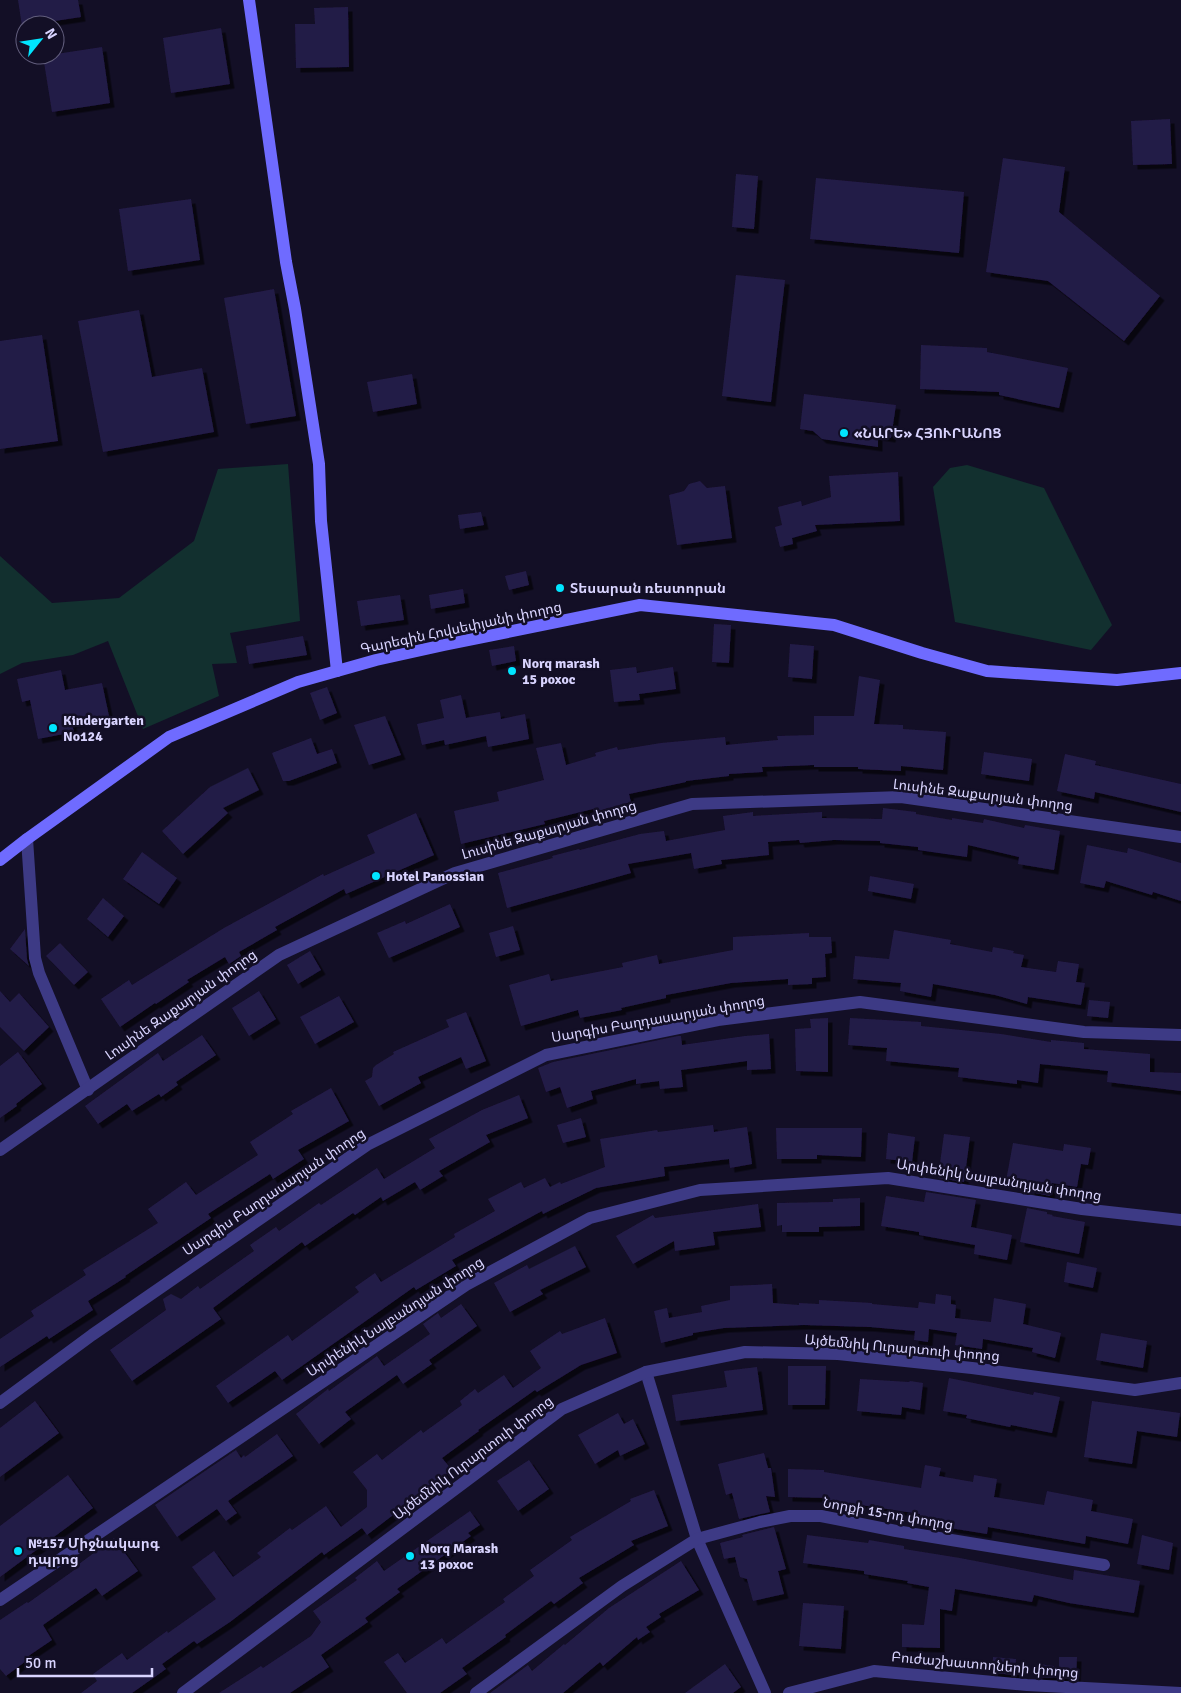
<svg xmlns="http://www.w3.org/2000/svg" width="1181" height="1693" viewBox="0 0 1181 1693" font-family="Signika,'Noto Sans Armenian',sans-serif">
  <style>
    .green { fill: #12302f }
    .building { fill: #241b47; filter: url(#shadow) }
    .lines { fill: none; stroke-linecap: round; stroke-linejoin: round }
    .street { stroke: #3d3a85; stroke-width: 12 }
    .secondary { stroke: #6f6bff; stroke-width: 12 }
    .poi-dot { fill: #00e5ff; stroke: #130f26; stroke-width: 2 }
    .labels { text-anchor: middle; dominant-baseline: central; stroke-width: 5; stroke-linejoin: round; paint-order: stroke }
    .poi-label { font-size: 14px; font-weight: bold; fill: #d9d4ff; stroke: #130f26; text-anchor: start }
    .street-label { font-size: 14px; fill: #d9d4ff; stroke: #130f26 }
  </style>
  <defs>
    <filter id="shadow"><feDropShadow dx="4.5" dy="4.5" stdDeviation="0" flood-color="#0009"/></filter>
  </defs>
  <rect width="100%" height="100%" fill="#130f26"/>
  <g class="green">
    <polygon points="288,464 300,621 230,633 237,663 212,664 219,696 143,729 108,641 73,655 22,663 0,674 0,556 52,603 119,598 194,541 218,469"/>
    <polygon points="967,465 1044,488 1112,625 1091,650 955,622 933,487 950,468"/>
  </g>
  <g class="building">
    <polygon points="18,0 78,0 81,17 22,26"/>
    <polygon points="348,7 349,67 296,68 295,24 315,24 314,8"/>
    <polygon points="221,28 230,84 171,93 163,38"/>
    <polygon points="102,47 110,103 52,112 43,56"/>
    <polygon points="1170,119 1172,164 1133,165 1131,121"/>
    <polygon points="1003,158 1065,167 1059,212 1160,296 1124,341 1048,281 986,272"/>
    <polygon points="736,174 758,176 754,229 732,227"/>
    <polygon points="816,178 964,192 959,253 810,239"/>
    <polygon points="191,199 200,260 128,271 119,209"/>
    <polygon points="736,275 785,280 771,402 722,396"/>
    <polygon points="274,289 296,416 246,424 224,298"/>
    <polygon points="139,310 152,377 202,368 214,432 103,452 78,321"/>
    <polygon points="42,335 58,441 0,449 0,341"/>
    <polygon points="921,345 987,348 987,352 1068,368 1059,408 999,395 999,392 920,389"/>
    <polygon points="412,374 417,404 373,412 367,382"/>
    <polygon points="804,394 896,405 891,438 878,436 878,447 822,439 813,431 800,429"/>
    <polygon points="898,472 900,521 815,525 817,531 792,538 793,544 780,547 775,527 782,525 778,507 801,501 802,506 831,497 829,476"/>
    <polygon points="700,481 707,488 725,486 732,538 677,545 669,495 684,491 689,484"/>
    <polygon points="481,512 484,525 460,529 458,515"/>
    <polygon points="526,571 529,585 509,590 505,576"/>
    <polygon points="463,589 465,603 431,609 429,595"/>
    <polygon points="400,595 404,620 361,626 357,601"/>
    <polygon points="714,624 731,625 729,663 712,662"/>
    <polygon points="303,636 307,655 249,664 246,646"/>
    <polygon points="790,644 814,646 812,679 788,677"/>
    <polygon points="514,646 516,661 492,666 489,650"/>
    <polygon points="636,667 637,673 673,667 676,689 639,694 640,700 614,702 610,670"/>
    <polygon points="61,670 65,690 102,683 109,716 72,724 74,732 38,739 30,700 22,702 17,679"/>
    <polygon points="859,676 880,680 874,724 903,725 903,729 946,732 943,770 901,766 901,771 858,769 858,767 814,767 814,765 762,767 763,772 729,774 729,776 686,781 686,782 629,794 631,802 594,812 593,809 544,821 545,824 461,844 454,811 499,801 497,792 544,780 536,748 561,743 566,765 596,756 595,753 617,747 618,750 661,743 725,737 726,745 778,740 777,736 814,735 814,716 854,716"/>
    <polygon points="327,687 337,713 320,720 310,693"/>
    <polygon points="461,695 466,718 500,712 501,719 525,714 529,739 488,747 486,736 445,745 444,740 422,745 417,724 444,718 440,700"/>
    <polygon points="385,716 401,755 369,765 354,725"/>
    <polygon points="311,738 317,754 332,749 337,763 289,781 283,781 272,753"/>
    <polygon points="984,752 1032,759 1029,781 981,774"/>
    <polygon points="1065,754 1096,761 1095,765 1181,784 1181,812 1095,792 1094,799 1057,791"/>
    <polygon points="248,768 259,790 223,808 228,813 183,854 162,831 210,787"/>
    <polygon points="883,808 916,812 916,814 952,820 952,818 983,823 984,819 1024,828 1025,825 1060,831 1054,870 1018,864 1019,857 968,845 967,857 918,850 918,847 880,843 880,841 834,840 800,843 799,840 768,842 769,855 721,860 722,864 694,869 691,853 628,864 631,873 507,908 498,873 553,858 552,856 579,849 580,850 640,834 664,831 666,841 725,830 723,816 753,812 753,816 822,812 822,818 882,819"/>
    <polygon points="416,813 434,855 346,894 344,889 275,927 277,930 239,952 241,956 229,964 225,957 187,980 189,982 156,1004 155,1003 120,1027 101,999 129,980 132,985 224,928 323,874 324,876 375,853 367,835"/>
    <polygon points="1087,845 1127,853 1128,848 1181,863 1181,901 1153,892 1152,895 1106,881 1104,888 1080,883"/>
    <polygon points="142,852 177,878 159,904 123,879"/>
    <polygon points="870,876 914,884 911,899 868,891"/>
    <polygon points="103,898 124,916 108,937 87,919"/>
    <polygon points="450,904 460,927 389,958 377,933 405,921 406,924"/>
    <polygon points="513,926 520,950 496,957 489,933"/>
    <polygon points="25,929 27,959 29,966 10,949"/>
    <polygon points="894,930 951,940 950,944 992,952 993,947 1014,951 1013,953 1024,955 1021,967 1056,972 1058,961 1079,964 1076,982 1085,983 1081,1005 1028,997 1027,1004 995,995 933,984 931,997 900,991 901,983 853,979 855,956 889,959"/>
    <polygon points="809,933 809,937 831,937 832,953 825,954 826,977 812,978 812,984 788,985 788,979 731,983 666,995 666,998 621,1008 622,1010 580,1018 578,1010 521,1026 509,985 549,974 551,981 623,967 622,963 657,955 659,964 733,950 733,937"/>
    <polygon points="60,943 88,972 74,985 46,956"/>
    <polygon points="310,951 321,970 298,984 287,965"/>
    <polygon points="0,991 10,1002 19,993 49,1027 24,1051 0,1027"/>
    <polygon points="259,991 276,1019 249,1036 232,1008"/>
    <polygon points="339,996 354,1022 315,1044 300,1017"/>
    <polygon points="1089,1000 1110,1002 1108,1018 1087,1016"/>
    <polygon points="466,1012 486,1061 466,1069 461,1057 418,1077 421,1083 379,1106 365,1081 372,1077 373,1068 376,1065 394,1054 393,1052 449,1027 446,1020"/>
    <polygon points="828,1018 828,1072 796,1071 795,1029 811,1028 810,1019"/>
    <polygon points="850,1018 921,1022 921,1026 1001,1034 1051,1042 1051,1040 1084,1043 1084,1049 1150,1054 1150,1072 1181,1073 1181,1091 1107,1082 1108,1071 1040,1064 1038,1083 1017,1080 1017,1084 958,1077 959,1068 886,1061 887,1048 848,1045"/>
    <polygon points="769,1034 771,1069 747,1070 747,1061 681,1070 683,1087 660,1089 659,1081 636,1084 636,1079 591,1091 593,1099 567,1108 560,1087 546,1092 538,1068 553,1062 678,1036 681,1036 682,1045 745,1036"/>
    <polygon points="202,1035 216,1055 176,1082 178,1085 161,1097 159,1094 132,1111 127,1104 98,1124 85,1106 158,1053 163,1061"/>
    <polygon points="18,1052 42,1084 16,1104 17,1106 0,1118 0,1066"/>
    <polygon points="331,1088 349,1121 298,1150 304,1159 273,1179 270,1174 208,1214 211,1218 125,1276 126,1277 88,1301 93,1310 49,1339 47,1336 0,1367 0,1339 34,1316 31,1311 86,1275 83,1270 158,1223 148,1209 186,1182 196,1195 258,1155 250,1142 293,1114 291,1111"/>
    <polygon points="519,1095 528,1118 486,1135 490,1142 439,1171 443,1176 420,1190 415,1182 383,1201 381,1197 355,1215 353,1213 305,1246 302,1242 213,1308 221,1319 132,1381 110,1350 166,1310 163,1299 171,1294 181,1299 198,1286 200,1289 254,1251 250,1245 276,1227 279,1231 319,1203 321,1205 377,1168 384,1179 435,1148 429,1139 482,1110"/>
    <polygon points="581,1118 586,1137 563,1143 557,1125"/>
    <polygon points="713,1125 714,1132 747,1127 752,1164 730,1168 729,1159 664,1167 665,1176 596,1188 543,1214 542,1211 452,1260 456,1266 416,1290 414,1287 282,1380 275,1371 228,1403 216,1386 288,1335 292,1341 359,1292 355,1287 375,1273 381,1282 455,1237 454,1234 495,1211 488,1199 521,1182 524,1188 545,1178 550,1187 560,1182 561,1184 605,1167 600,1139 657,1130 658,1132"/>
    <polygon points="776,1128 862,1128 861,1157 817,1155 817,1159 777,1159"/>
    <polygon points="888,1133 915,1137 912,1162 886,1159"/>
    <polygon points="944,1134 970,1137 964,1182 938,1178"/>
    <polygon points="1013,1143 1063,1151 1064,1144 1091,1148 1088,1165 1081,1164 1077,1187 1052,1183 1050,1196 1030,1192 1031,1185 1006,1181"/>
    <polygon points="926,1192 976,1200 971,1227 1012,1235 1007,1260 974,1254 975,1245 919,1235 919,1232 881,1226 886,1196 924,1202"/>
    <polygon points="860,1198 860,1226 819,1227 819,1232 782,1232 782,1225 777,1226 777,1203 833,1202 833,1199"/>
    <polygon points="758,1204 761,1227 713,1232 715,1245 675,1251 674,1241 633,1264 616,1236 653,1215 655,1218"/>
    <polygon points="1027,1208 1047,1212 1047,1214 1053,1215 1052,1216 1085,1222 1079,1254 1020,1242"/>
    <polygon points="575,1246 586,1267 540,1290 543,1294 510,1312 494,1283 527,1265 529,1269"/>
    <polygon points="1067,1262 1097,1268 1093,1288 1064,1282"/>
    <polygon points="772,1284 773,1303 799,1305 799,1303 819,1304 819,1300 872,1303 872,1304 918,1308 919,1302 935,1304 936,1294 951,1296 951,1304 956,1305 955,1318 991,1322 994,1298 1026,1304 1023,1324 1061,1333 1055,1358 1032,1352 1033,1348 983,1339 982,1349 955,1345 957,1333 929,1329 928,1342 914,1340 915,1331 870,1327 804,1325 724,1328 693,1333 693,1335 661,1343 654,1311 667,1308 669,1318 702,1312 701,1306 730,1300 730,1286"/>
    <polygon points="461,1304 477,1326 429,1360 432,1364 403,1384 397,1375 345,1412 351,1419 319,1444 296,1414 328,1389 329,1391 377,1356 384,1366 430,1334 423,1324 438,1313 441,1318"/>
    <polygon points="605,1318 617,1353 581,1365 537,1392 535,1390 478,1430 479,1431 442,1458 452,1470 367,1535 362,1528 324,1555 322,1552 230,1622 197,1644 194,1641 162,1664 166,1669 132,1693 81,1693 97,1681 93,1674 122,1653 127,1660 167,1631 168,1633 216,1599 192,1567 214,1551 233,1577 261,1557 257,1553 290,1528 292,1530 326,1506 341,1527 367,1507 367,1490 353,1472 377,1454 382,1460 421,1430 423,1433 462,1405 460,1401 475,1389 478,1393 504,1375 513,1388 541,1368 530,1351 560,1331 562,1334"/>
    <polygon points="1101,1333 1147,1341 1143,1368 1096,1360"/>
    <polygon points="788,1366 826,1366 825,1405 788,1405"/>
    <polygon points="757,1367 763,1410 676,1421 672,1395 727,1387 724,1371"/>
    <polygon points="949,1378 1033,1395 1034,1392 1060,1397 1052,1433 1011,1425 1010,1427 966,1418 967,1415 943,1411"/>
    <polygon points="860,1379 909,1382 910,1381 923,1383 920,1410 902,1407 901,1415 857,1411"/>
    <polygon points="35,1401 59,1433 0,1477 0,1428"/>
    <polygon points="1092,1401 1180,1413 1177,1437 1137,1431 1132,1464 1084,1457"/>
    <polygon points="618,1413 624,1424 633,1419 645,1444 620,1456 618,1450 595,1464 578,1435"/>
    <polygon points="277,1434 293,1456 228,1501 237,1513 226,1521 217,1509 177,1537 155,1505 236,1450 241,1458 244,1455 245,1457"/>
    <polygon points="764,1453 768,1468 771,1468 775,1497 766,1496 770,1512 739,1519 732,1493 726,1495 718,1464"/>
    <polygon points="529,1460 549,1489 518,1511 497,1481"/>
    <polygon points="925,1465 941,1468 939,1476 973,1482 974,1475 997,1479 994,1497 1044,1505 1047,1491 1093,1500 1091,1511 1133,1519 1128,1544 1086,1536 1085,1544 988,1527 987,1534 919,1523 920,1514 828,1500 828,1498 788,1497 788,1469 824,1470 824,1472 921,1488"/>
    <polygon points="68,1475 93,1508 0,1577 0,1526"/>
    <polygon points="654,1490 668,1526 631,1541 634,1545 579,1578 583,1583 554,1604 551,1601 505,1635 506,1637 462,1668 467,1674 440,1693 407,1693 384,1662 398,1653 405,1663 442,1638 446,1644 505,1602 503,1599 534,1576 530,1570 572,1540 570,1537 631,1501 630,1499"/>
    <polygon points="470,1511 480,1525 468,1533 471,1536 397,1589 400,1592 365,1618 368,1622 321,1655 329,1667 290,1693 219,1693 261,1666 263,1668 311,1636 321,1622 313,1611 357,1580 355,1578 377,1561 384,1571"/>
    <polygon points="774,1527 786,1569 778,1571 784,1594 753,1601 747,1579 740,1577 735,1557 724,1559 720,1543 743,1537 742,1535"/>
    <polygon points="807,1535 868,1543 869,1540 904,1546 904,1549 960,1558 1073,1580 1074,1570 1140,1581 1134,1613 1069,1603 1034,1595 1032,1602 955,1589 952,1611 940,1609 940,1648 902,1647 902,1624 924,1625 929,1587 907,1583 908,1581 864,1574 864,1571 803,1563"/>
    <polygon points="1142,1535 1173,1543 1169,1570 1137,1564"/>
    <polygon points="114,1538 138,1571 102,1596 96,1588 43,1625 52,1640 24,1659 26,1661 6,1676 0,1669 0,1620 27,1602 28,1603 80,1566 79,1564"/>
    <polygon points="681,1561 699,1590 659,1614 661,1617 646,1627 650,1632 638,1640 637,1637 603,1666 600,1662 563,1693 490,1693 528,1665 532,1671 564,1644 565,1645 609,1608"/>
    <polygon points="803,1603 844,1606 841,1649 799,1646"/>
    <polygon points="993,1657 1016,1659 1015,1675 992,1673"/>
    <polygon points="1059,1657 1077,1657 1076,1679 1059,1678"/>
    <polygon points="725,1664 741,1687 733,1693 685,1693"/>
    <polygon points="1039,1664 1054,1666 1053,1678 1038,1677"/>
  </g>
  <g class="lines">
    <g class="street">
      <polyline points="27,839 35,958 39,973 88,1090"/>
      <polyline points="0,1150 279,955 455,873 692,804 901,797 1181,837"/>
      <polyline points="646,1372 697,1539 765,1693"/>
      <polyline points="0,1403 92,1335 367,1145 546,1055 718,1020 860,1002 1084,1032 1181,1035"/>
      <polyline points="0,1600 466,1285 590,1218 700,1190 888,1178 1082,1209 1181,1220"/>
      <polyline points="183,1693 562,1409 646,1372 745,1352 838,1354 972,1368 1135,1390 1181,1383"/>
      <polyline points="476,1693 622,1586 697,1539 760,1522 790,1516 821,1516 896,1531 1104,1565"/>
      <polyline points="789,1693 874,1671 1027,1685 1181,1693"/>
    </g>
    <g class="secondary">
      <polyline points="249,0 286,262 295,309 319,464 321,521 337,671"/>
      <polyline points="0,860 27,839 169,737 298,682 376,660 444,645 640,605 834,625 922,653 987,671 1117,680 1181,673"/>
    </g>
  </g>
  <g class="poi-dot">
    <circle cx="844" cy="433" r="5"/>
    <circle cx="560" cy="588" r="5"/>
    <circle cx="512" cy="671" r="5"/>
    <circle cx="53" cy="728" r="5"/>
    <circle cx="376" cy="876" r="5"/>
    <circle cx="18" cy="1551" r="5"/>
    <circle cx="410" cy="1556" r="5"/>
  </g>
  <g class="labels">
    <g class="poi-label">
      <text x="854" y="433">«ՆԱՐԵ» ՀՅՈՒՐԱՆՈՑ</text>
      <text x="570" y="588">Տեսարան ռեստորան</text>
      <text x="522" y="663">Norq marash<tspan x="522" dy="16">15 poxoc</tspan></text>
      <text x="63" y="720">Kindergarten<tspan x="63" dy="16">No124</tspan></text>
      <text x="386" y="876">Hotel Panossian</text>
      <text x="28" y="1543">№157 Միջնակարգ<tspan x="28" dy="16">դպրոց</tspan></text>
      <text x="420" y="1548">Norq Marash<tspan x="420" dy="16">13 poxoc</tspan></text>
    </g>
    <g class="street-label">
      <text transform="translate(461 628) rotate(-12)">Գարեգին Հովսեփյանի փողոց</text>
      <text transform="translate(983 795) rotate(7)">Լուսինե Զաքարյան փողոց</text>
      <text transform="translate(549 830) rotate(-16)">Լուսինե Զաքարյան փողոց</text>
      <text transform="translate(181 1005) rotate(-35)">Լուսինե Զաքարյան փողոց</text>
      <text transform="translate(658 1019) rotate(-10)">Սարգիս Բաղդասարյան փողոց</text>
      <text transform="translate(999 1180) rotate(9)">Արփենիկ Նալբանդյան փողոց</text>
      <text transform="translate(274 1192) rotate(-34)">Սարգիս Բաղդասարյան փողոց</text>
      <text transform="translate(395 1317) rotate(-33)">Արփենիկ Նալբանդյան փողոց</text>
      <text transform="translate(902 1348) rotate(5)">Այծեմնիկ Ուրարտուի փողոց</text>
      <text transform="translate(473 1458) rotate(-37)">Այծեմնիկ Ուրարտուի փողոց</text>
      <text transform="translate(888 1514) rotate(10)">Նորքի 15-րդ փողոց</text>
      <text transform="translate(985 1665) rotate(5)">Բուժաշխատողների փողոց</text>
    </g>
  </g>
  <g transform="translate(40 40) rotate(60)"><circle r="24" fill="#130f26" stroke="#625e7d"/>
  <path d="M0-4L9 19L0 12L-9 19Z" fill="#00e5ff"/>
  <text y="-8" font-size="14" font-weight="bold" text-anchor="middle" fill="#d9d4ff">N</text>
  </g>
  <path d="M18 1668v8h134v-8" fill="none" stroke="#d9d4ff" stroke-width="2.5"/>
  <text x="25" y="1668" font-size="15" fill="#d9d4ff" stroke="#130f26" stroke-width="4" paint-order="stroke">50 m</text>
</svg>
